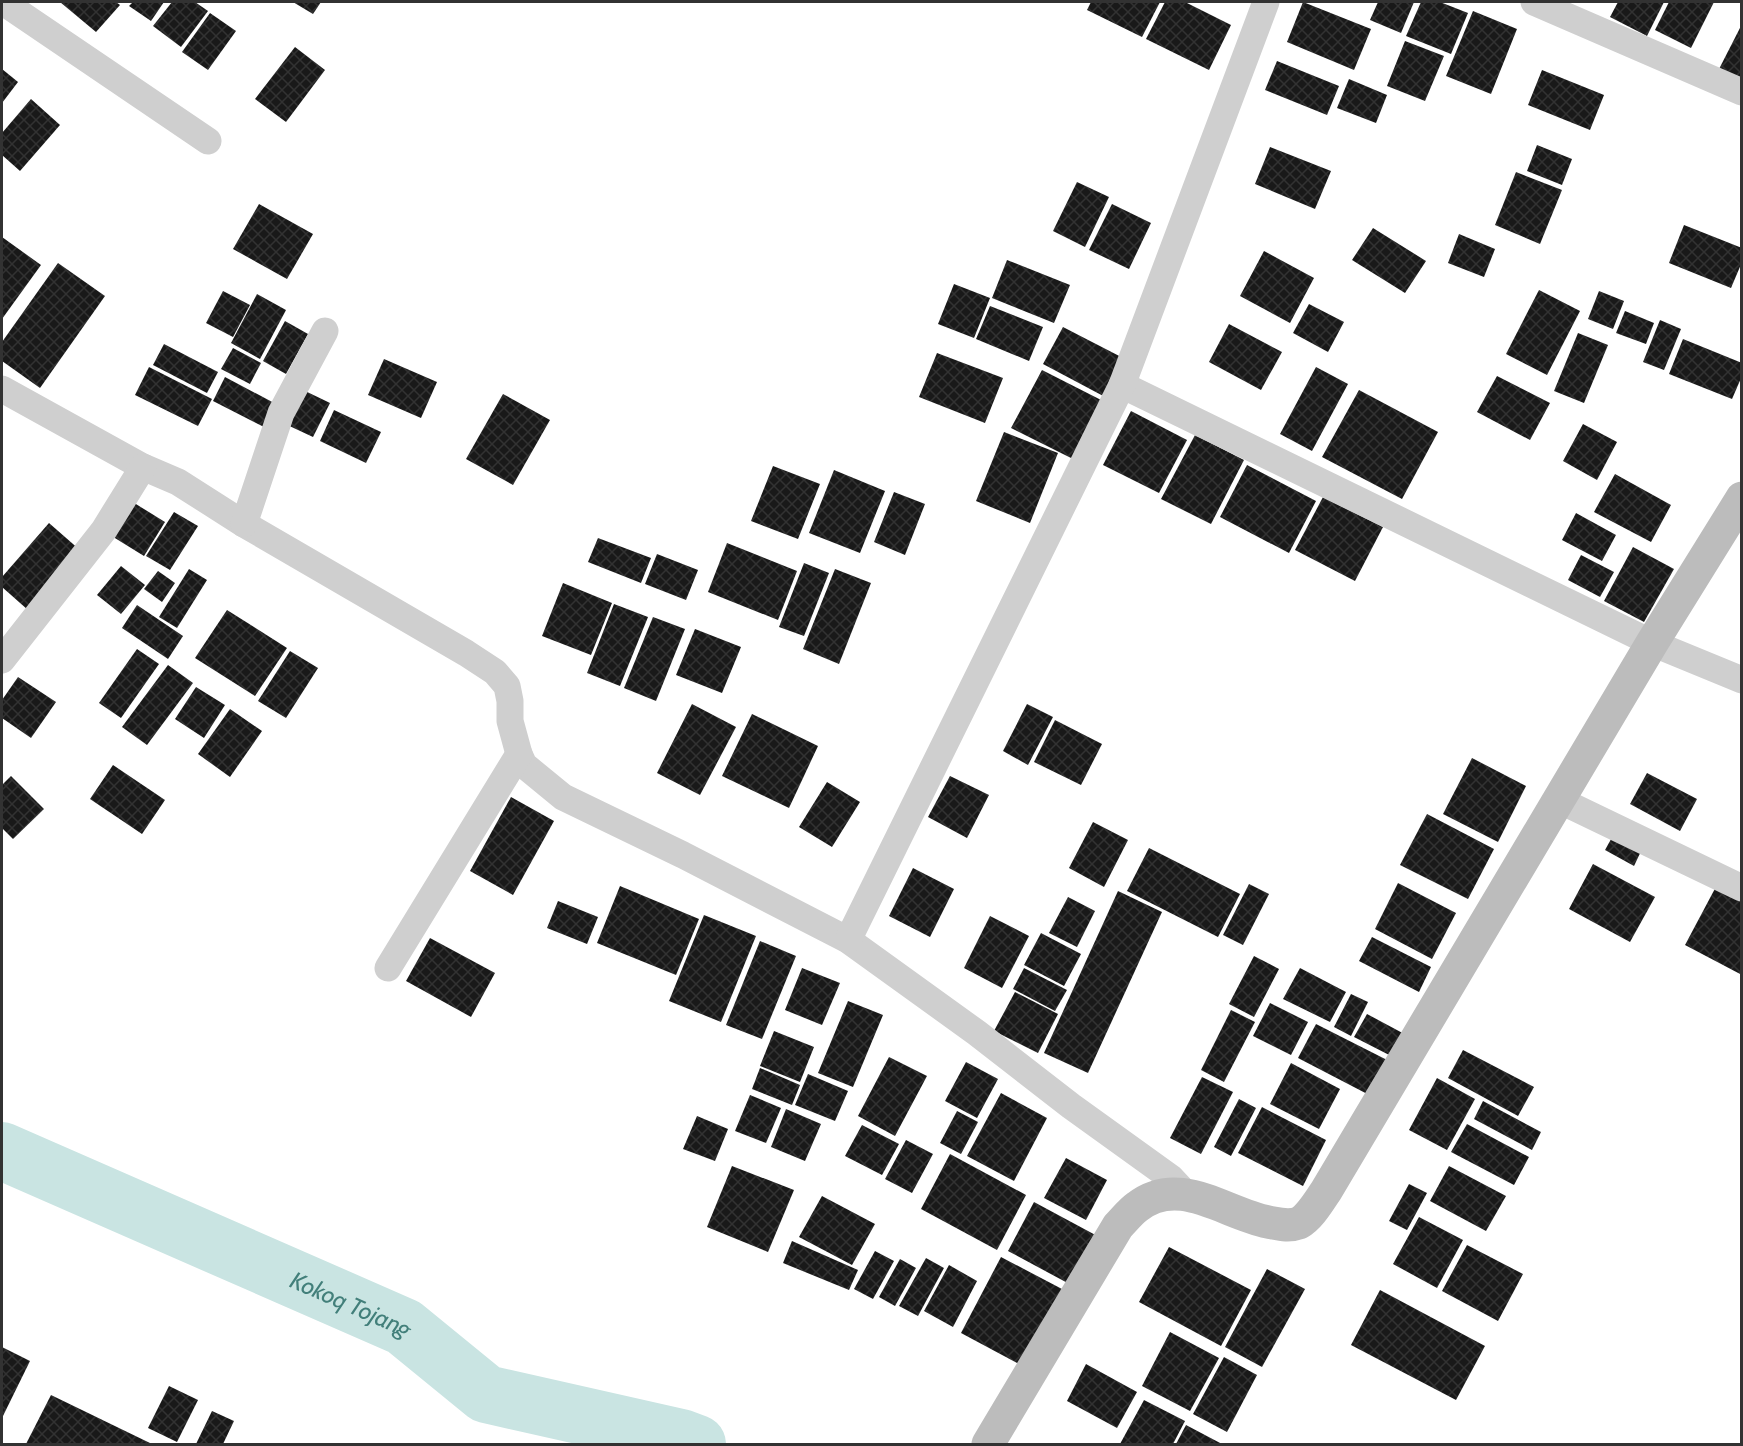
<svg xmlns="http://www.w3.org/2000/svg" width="1743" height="1446" viewBox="0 0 1743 1446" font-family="Cabin,sans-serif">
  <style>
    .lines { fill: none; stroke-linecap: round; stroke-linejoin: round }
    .river { stroke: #c9e4e2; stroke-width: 58 }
    .building { fill: url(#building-cross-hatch) }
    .street { stroke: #cfcfcf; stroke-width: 27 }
    .secondary { stroke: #bcbcbc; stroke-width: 33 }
    .labels { text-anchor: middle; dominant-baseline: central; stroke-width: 6; stroke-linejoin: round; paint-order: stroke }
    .water-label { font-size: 24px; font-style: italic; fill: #427f7a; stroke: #fff }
  </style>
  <defs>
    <pattern id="building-cross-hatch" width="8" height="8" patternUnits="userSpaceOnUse" patternTransform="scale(1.5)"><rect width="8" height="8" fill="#191919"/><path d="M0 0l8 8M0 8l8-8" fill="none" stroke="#323232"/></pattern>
  </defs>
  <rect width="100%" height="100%" fill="#fff"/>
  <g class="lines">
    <path class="river" id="s1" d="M 2,1151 L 404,1327 L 486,1394 L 681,1438 L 697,1444"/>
  </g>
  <g class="building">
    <polygon points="60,2 116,2 120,5 96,32"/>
    <polygon points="133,2 164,2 151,21 129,6"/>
    <polygon points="172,2 195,2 208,11 181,47 153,26"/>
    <polygon points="293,2 321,2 313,14"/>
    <polygon points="1091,2 1160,2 1142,37 1087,10"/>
    <polygon points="1165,2 1185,2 1231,25 1209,70 1146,39"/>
    <polygon points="1303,2 1371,29 1354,70 1287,42"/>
    <polygon points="1378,2 1414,2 1401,33 1370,20"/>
    <polygon points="1421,2 1440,2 1468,13 1451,54 1406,36"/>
    <polygon points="1618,2 1664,2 1647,36 1610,17"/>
    <polygon points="1669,2 1714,2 1691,48 1655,30"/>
    <polygon points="1473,11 1517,29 1491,94 1446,76"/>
    <polygon points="210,13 236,31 208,70 182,52"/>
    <polygon points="1742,24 1742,85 1717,73"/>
    <polygon points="1405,41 1444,56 1425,101 1387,86"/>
    <polygon points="295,47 325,70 286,122 255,99"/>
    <polygon points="1277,61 1339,86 1327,115 1265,90"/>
    <polygon points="2,69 18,82 2,103"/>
    <polygon points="1542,70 1604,95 1590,130 1528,105"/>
    <polygon points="1349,79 1387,95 1376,123 1337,108"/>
    <polygon points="31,99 60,125 20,171 2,155 2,133"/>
    <polygon points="1537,145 1572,159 1562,185 1527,171"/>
    <polygon points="1270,147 1331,171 1315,209 1255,184"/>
    <polygon points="1516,172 1562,190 1540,244 1495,225"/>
    <polygon points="1077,182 1109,197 1085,247 1053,231"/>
    <polygon points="259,204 313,234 287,279 233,249"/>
    <polygon points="1112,204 1151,223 1129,269 1089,250"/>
    <polygon points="1684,225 1742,248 1742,262 1731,288 1669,263"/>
    <polygon points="1373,228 1426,261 1405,293 1352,260"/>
    <polygon points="1459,234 1495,249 1484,277 1448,263"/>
    <polygon points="2,237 41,265 2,319"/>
    <polygon points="1264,251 1314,278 1290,323 1240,296"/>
    <polygon points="1007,260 1070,285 1054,323 992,298"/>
    <polygon points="58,263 105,296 40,388 2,361 2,342"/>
    <polygon points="954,284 990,298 974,338 938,324"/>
    <polygon points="1539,290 1580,311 1547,375 1506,354"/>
    <polygon points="223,291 250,305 233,337 206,323"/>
    <polygon points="1599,291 1624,301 1613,329 1588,319"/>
    <polygon points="257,294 286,310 260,359 231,343"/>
    <polygon points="1309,304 1344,322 1328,352 1293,333"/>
    <polygon points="990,306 1043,327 1029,361 976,339"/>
    <polygon points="1625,311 1654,323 1646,344 1616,333"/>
    <polygon points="1660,320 1681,329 1664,370 1643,362"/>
    <polygon points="285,321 308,334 286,374 263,361"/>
    <polygon points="1229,324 1282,352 1261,390 1209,362"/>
    <polygon points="1063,327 1127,360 1107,398 1043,364"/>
    <polygon points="1578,333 1608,345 1584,403 1554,391"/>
    <polygon points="1683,339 1742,363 1742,376 1732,399 1669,374"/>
    <polygon points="164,344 218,372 207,393 153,365"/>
    <polygon points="233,348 261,363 250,384 221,369"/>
    <polygon points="937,353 1003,378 985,423 919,397"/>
    <polygon points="384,359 437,382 421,418 368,395"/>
    <polygon points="149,367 212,399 198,426 135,395"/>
    <polygon points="1316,367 1348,384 1312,451 1280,434"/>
    <polygon points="1042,370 1107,403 1077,461 1011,428"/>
    <polygon points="1497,376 1550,403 1530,440 1477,412"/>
    <polygon points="225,377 276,404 264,427 213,401"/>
    <polygon points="299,388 330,403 313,437 283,423"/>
    <polygon points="1359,390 1438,432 1402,499 1322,457"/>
    <polygon points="503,394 550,420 513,485 466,459"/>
    <polygon points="334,410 381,432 366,463 320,441"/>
    <polygon points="1131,411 1187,440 1159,493 1103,465"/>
    <polygon points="1583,424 1617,442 1597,480 1563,461"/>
    <polygon points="1004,432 1058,453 1030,523 976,501"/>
    <polygon points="1195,435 1244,460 1211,524 1161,499"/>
    <polygon points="1247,465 1316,501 1289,553 1220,517"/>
    <polygon points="773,466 820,484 798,539 751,521"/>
    <polygon points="834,470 885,491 860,553 809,533"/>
    <polygon points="1615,474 1671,505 1651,542 1594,512"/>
    <polygon points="894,492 925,504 905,555 874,542"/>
    <polygon points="1323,497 1383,527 1355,581 1295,550"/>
    <polygon points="131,501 165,522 144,556 110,535"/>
    <polygon points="174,512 198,526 170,570 146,556"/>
    <polygon points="1576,513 1616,535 1602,561 1562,540"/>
    <polygon points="49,523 81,551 28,610 2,587 2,577"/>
    <polygon points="598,538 651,558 641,583 588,562"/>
    <polygon points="727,543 797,571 778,620 708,592"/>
    <polygon points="1633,547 1674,569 1644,622 1604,601"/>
    <polygon points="657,554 698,570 686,600 645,584"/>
    <polygon points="1581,555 1614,572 1600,597 1568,580"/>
    <polygon points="804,563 829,573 804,636 779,627"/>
    <polygon points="121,566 145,585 121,614 97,595"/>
    <polygon points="189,569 207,580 177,628 159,617"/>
    <polygon points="835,569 871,583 839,664 803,649"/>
    <polygon points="158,571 175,583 162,602 144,589"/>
    <polygon points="563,583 612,603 591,655 542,636"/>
    <polygon points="614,604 648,617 620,686 587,673"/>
    <polygon points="137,605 183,636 168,659 122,628"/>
    <polygon points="227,610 287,648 255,696 195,658"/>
    <polygon points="653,617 685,629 656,701 624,688"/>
    <polygon points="695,629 741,647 722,693 676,675"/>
    <polygon points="137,649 159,664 121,718 99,703"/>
    <polygon points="290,651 318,668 286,718 258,701"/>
    <polygon points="168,665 193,683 147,745 122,727"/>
    <polygon points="18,677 56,702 31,738 2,718 2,700"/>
    <polygon points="196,687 225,705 204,738 175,719"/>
    <polygon points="692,704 736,727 700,795 657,773"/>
    <polygon points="1027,704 1053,717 1028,765 1003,751"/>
    <polygon points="230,709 262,731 230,777 198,754"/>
    <polygon points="752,714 818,746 789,808 722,776"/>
    <polygon points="1055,720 1102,744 1081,785 1034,762"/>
    <polygon points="1472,758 1526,786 1498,842 1443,814"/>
    <polygon points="113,765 165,800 142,834 90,799"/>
    <polygon points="1647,773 1697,799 1680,831 1630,804"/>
    <polygon points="11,776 44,809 13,839 2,828 2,785"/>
    <polygon points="950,776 989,795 967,838 928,817"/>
    <polygon points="827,782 860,802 832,847 799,827"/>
    <polygon points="511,797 554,821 513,895 470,871"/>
    <polygon points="1427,814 1494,849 1468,899 1400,865"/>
    <polygon points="1093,822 1128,840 1104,887 1069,868"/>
    <polygon points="1615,832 1643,847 1634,866 1605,850"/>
    <polygon points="1149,848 1240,894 1218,937 1127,891"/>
    <polygon points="1593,864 1655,897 1630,942 1569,909"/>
    <polygon points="913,868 954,889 930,937 889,916"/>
    <polygon points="1719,881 1742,893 1742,975 1685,945"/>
    <polygon points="1398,883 1456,913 1432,959 1375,929"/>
    <polygon points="1249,884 1269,894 1243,945 1223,935"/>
    <polygon points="620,886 699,919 676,975 597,943"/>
    <polygon points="1118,891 1162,912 1088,1073 1044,1053"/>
    <polygon points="1068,897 1095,911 1077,947 1049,933"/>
    <polygon points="558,901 598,917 587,944 547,928"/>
    <polygon points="704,915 756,936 721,1022 669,1001"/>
    <polygon points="990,916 1029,936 1002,988 964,968"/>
    <polygon points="1041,933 1081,954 1064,986 1024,965"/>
    <polygon points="1372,937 1431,967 1419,992 1359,961"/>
    <polygon points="430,938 495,973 471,1017 406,981"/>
    <polygon points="760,941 796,956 762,1039 726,1025"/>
    <polygon points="1254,956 1279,969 1254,1017 1229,1004"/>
    <polygon points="802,968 840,983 822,1025 785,1010"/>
    <polygon points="1024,968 1067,990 1055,1011 1013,989"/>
    <polygon points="1300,968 1346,992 1330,1022 1283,999"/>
    <polygon points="1015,992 1058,1014 1038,1053 994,1031"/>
    <polygon points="1351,994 1368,1002 1351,1036 1334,1027"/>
    <polygon points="848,1001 883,1015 853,1087 818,1073"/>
    <polygon points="1270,1003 1308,1022 1291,1055 1253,1036"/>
    <polygon points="1231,1010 1255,1022 1224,1082 1201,1070"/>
    <polygon points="1367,1014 1410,1037 1397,1059 1354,1037"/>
    <polygon points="1316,1024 1393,1063 1375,1098 1298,1058"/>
    <polygon points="774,1031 814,1047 800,1082 760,1066"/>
    <polygon points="1463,1050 1534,1087 1518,1116 1448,1078"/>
    <polygon points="889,1057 927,1076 895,1136 858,1116"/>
    <polygon points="966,1062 998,1079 977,1118 945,1101"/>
    <polygon points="1291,1063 1340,1089 1319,1129 1270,1104"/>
    <polygon points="760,1068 800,1085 792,1105 752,1089"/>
    <polygon points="808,1074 848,1091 835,1121 795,1105"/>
    <polygon points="1202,1077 1233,1092 1201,1154 1170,1138"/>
    <polygon points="1437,1078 1475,1099 1447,1150 1409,1130"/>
    <polygon points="1001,1093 1047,1118 1014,1181 967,1156"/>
    <polygon points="750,1095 781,1108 766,1143 735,1131"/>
    <polygon points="1239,1099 1256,1108 1231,1156 1214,1147"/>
    <polygon points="1483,1101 1541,1132 1532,1150 1474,1119"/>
    <polygon points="1262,1107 1326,1140 1303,1186 1238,1153"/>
    <polygon points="786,1109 821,1124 805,1161 771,1147"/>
    <polygon points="957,1111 978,1122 961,1154 940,1143"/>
    <polygon points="697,1116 728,1129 715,1161 683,1149"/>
    <polygon points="1467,1124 1529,1157 1514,1185 1451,1152"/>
    <polygon points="862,1125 899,1144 882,1175 845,1156"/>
    <polygon points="906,1140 933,1154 912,1193 885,1179"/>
    <polygon points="950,1154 1026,1195 997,1250 921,1209"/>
    <polygon points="1066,1158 1107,1180 1086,1220 1044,1198"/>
    <polygon points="732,1166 794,1190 768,1252 707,1227"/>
    <polygon points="1449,1166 1506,1196 1486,1231 1430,1201"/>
    <polygon points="1409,1184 1427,1193 1407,1230 1389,1221"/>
    <polygon points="822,1196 875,1224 852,1265 799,1237"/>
    <polygon points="1034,1202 1101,1238 1075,1287 1008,1251"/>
    <polygon points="1419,1217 1463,1240 1437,1288 1393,1264"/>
    <polygon points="792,1241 858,1270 849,1290 783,1263"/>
    <polygon points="1467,1245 1523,1274 1498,1321 1442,1291"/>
    <polygon points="1169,1247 1251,1290 1221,1346 1139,1302"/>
    <polygon points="875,1251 894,1261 873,1299 854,1289"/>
    <polygon points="1001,1257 1062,1289 1021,1365 961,1333"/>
    <polygon points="926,1258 944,1268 918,1316 899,1306"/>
    <polygon points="900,1259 916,1268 895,1306 879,1297"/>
    <polygon points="949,1265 977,1281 953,1327 924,1311"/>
    <polygon points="1267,1269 1305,1289 1262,1367 1225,1347"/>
    <polygon points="1380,1290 1485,1346 1456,1400 1351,1345"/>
    <polygon points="1170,1332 1219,1358 1190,1411 1142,1386"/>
    <polygon points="2,1347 30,1361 2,1418"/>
    <polygon points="1224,1357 1257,1375 1227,1432 1193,1414"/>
    <polygon points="1086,1364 1137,1392 1117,1428 1067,1401"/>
    <polygon points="169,1386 198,1400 177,1442 148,1428"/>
    <polygon points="51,1395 152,1444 26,1444"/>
    <polygon points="1144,1400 1185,1421 1173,1444 1120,1444"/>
    <polygon points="212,1411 234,1421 223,1444 196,1444"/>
    <polygon points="1186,1425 1222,1444 1176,1444"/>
  </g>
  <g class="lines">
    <g class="street">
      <polyline points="3,2 208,141"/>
      <polyline points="1534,2 1742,92"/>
      <polyline points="1122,385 1652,643 1742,680"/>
      <polyline points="2,389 143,467 178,482 244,524 466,653 495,672 507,686 510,701 510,721 519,754 524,765 563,797 683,855 848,940 977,1033 1071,1106 1171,1178 1185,1193"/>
      <polyline points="244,524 281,413 325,331"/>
      <polyline points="2,660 104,530 143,467"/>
      <polyline points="1559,800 1742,888"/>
      <polyline points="848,940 1122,385 1266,2"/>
      <polyline points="388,968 519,754"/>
    </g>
    <path class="secondary" d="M 988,1444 L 1118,1226 C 1124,1220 1130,1212 1137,1207 C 1179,1174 1224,1213 1268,1222 C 1279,1224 1288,1227 1299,1223 C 1310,1217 1319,1201 1326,1191 L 1652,643 L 1742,498"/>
  </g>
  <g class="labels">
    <g class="water-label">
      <text stroke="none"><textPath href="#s1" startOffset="381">Kokoq Tojang</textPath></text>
    </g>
  </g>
  <rect width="1743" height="1446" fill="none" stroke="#323232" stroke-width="6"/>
</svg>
